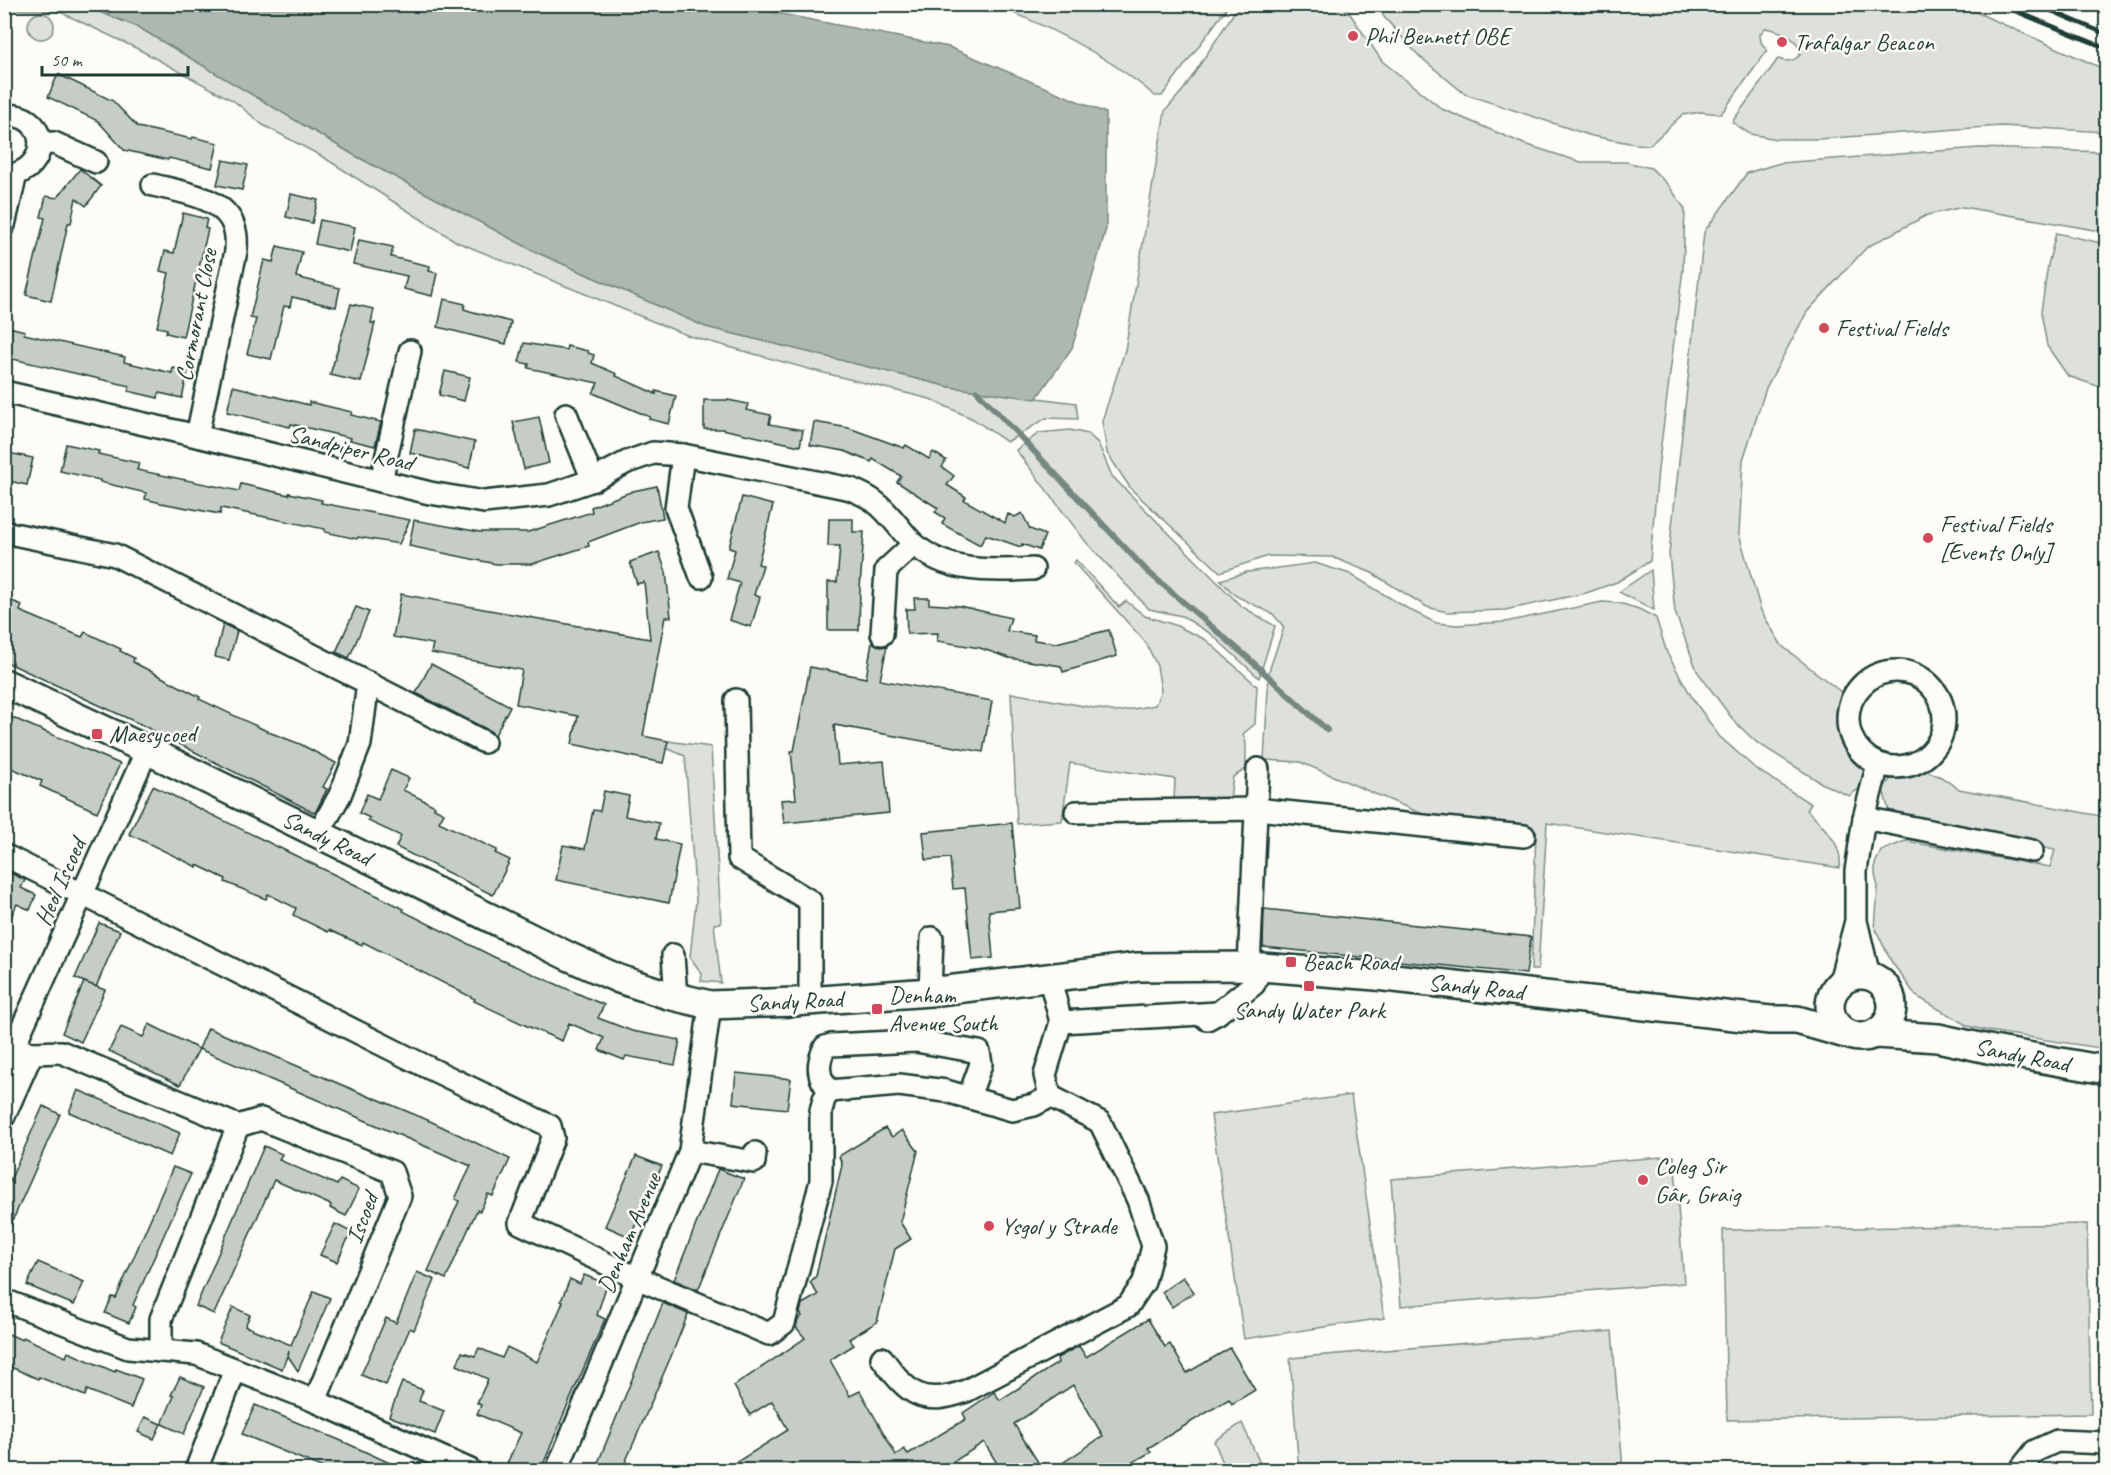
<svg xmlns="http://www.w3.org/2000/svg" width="2111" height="1475" viewBox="0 0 2111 1475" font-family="Caveat,sans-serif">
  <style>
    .green { fill: #dde0db; stroke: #7e8e88; stroke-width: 1.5 }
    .water { fill: #aeb8b1; stroke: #75877f; stroke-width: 1.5 }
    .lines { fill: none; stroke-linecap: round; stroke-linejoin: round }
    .stream { stroke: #75877f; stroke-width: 6 }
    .building { fill: #c6cdc7; stroke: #1f3d34; stroke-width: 1.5 }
    .minor-casing { stroke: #1f3d34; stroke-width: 26 }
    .major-casing { stroke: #1f3d34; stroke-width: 32 }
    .minor { stroke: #fdfcf7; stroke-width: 21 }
    .major { stroke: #fdfcf7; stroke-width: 27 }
    .rail { stroke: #1f3d34; stroke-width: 4.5 }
    .poi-dot { fill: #d1495b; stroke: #fdfcf7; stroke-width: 2 }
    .labels { text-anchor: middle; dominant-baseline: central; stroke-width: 5; stroke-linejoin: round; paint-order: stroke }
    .poi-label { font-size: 24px; fill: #1f3d34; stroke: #fdfcf7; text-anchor: start }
    .street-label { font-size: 24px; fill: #1f3d34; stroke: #fdfcf7 }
  </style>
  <rect width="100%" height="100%" fill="#fdfcf7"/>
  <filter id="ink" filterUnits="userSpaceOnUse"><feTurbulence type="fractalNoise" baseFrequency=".0167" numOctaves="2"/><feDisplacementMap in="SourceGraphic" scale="12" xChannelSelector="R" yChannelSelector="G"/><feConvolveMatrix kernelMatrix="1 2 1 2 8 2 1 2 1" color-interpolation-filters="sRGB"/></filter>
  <g filter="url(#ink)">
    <g class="green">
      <polygon points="1249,4 1344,5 1382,61 1442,109 1524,144 1581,162 1626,162 1651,168 1669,186 1685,209 1683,269 1658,469 1650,561 1617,582 1586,593 1505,610 1447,612 1427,607 1372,573 1332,557 1268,556 1220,572 1131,489 1107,453 1102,421 1125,350 1165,111 1184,89 1235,11"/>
      <polygon points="5,5 82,5 138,27 354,155 536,252 706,327 950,387 1076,403 1078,419 1046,418 1007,442 973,419 930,399 816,371 689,336 457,242 323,157 263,125 234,101 138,49 58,11 5,9"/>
      <path d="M 994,5 L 1229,4 L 1229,5 L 1162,96 L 1155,96 C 1109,56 1050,27 994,5 Z"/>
      <path d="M 1377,5 L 1960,5 L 2106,70 L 2106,132 L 2001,126 L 1818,139 L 1776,139 L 1750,134 L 1732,122 L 1778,59 C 1787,62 1793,62 1800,55 C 1801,38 1779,30 1765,28 L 1760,34 L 1761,42 L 1767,51 L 1721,114 L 1701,112 L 1682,115 L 1650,145 L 1635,144 L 1592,136 L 1465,94 L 1419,56 L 1384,17 Z"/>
      <circle cx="41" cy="26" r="13"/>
      <polygon points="1979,148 2106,152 2106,232 1963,207 1927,215 1867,247 1807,312 1766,388 1743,460 1739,534 1761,611 1782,646 1841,692 1840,718 1847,740 1865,765 1865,784 1849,796 1823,784 1756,742 1734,721 1697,671 1675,612 1669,554 1704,232 1747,173 1780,163"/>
      <polygon points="2056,233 2106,244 2106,389 2068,376 2047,346 2041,312 2048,265"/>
      <polygon points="1070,430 1088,434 1098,443 1112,476 1241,606 1275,626 1259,678 1211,634 1182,616 1149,609 1086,542 1016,450 1039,433"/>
      <polygon points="1076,560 1119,607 1126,601 1145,616 1175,625 1206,640 1257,686 1255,724 1243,734 1246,743 1246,769 1233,777 1230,798 1174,801 1175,779 1070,763 1062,821 1017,824 1011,693 1117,712 1155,705 1161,690 1157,666 1146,643 1074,563"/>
      <path d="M 1315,563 L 1350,574 L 1410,610 L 1436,623 L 1457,625 L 1505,622 L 1602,602 L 1619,603 L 1639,609 L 1656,618 L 1667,653 L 1693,699 L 1719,736 L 1756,769 L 1811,804 L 1807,810 C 1824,828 1843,843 1840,868 L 1547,823 L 1538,970 L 1531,970 L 1536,831 L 1432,818 L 1300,762 L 1264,760 L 1269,671 L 1284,627 L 1273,614 L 1236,596 L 1220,580 L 1247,572 Z"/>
      <polygon points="1651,570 1654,610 1619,592"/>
      <polygon points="668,741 711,747 721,923 714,924 721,983 701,981 702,974 690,957 696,901 685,756 666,748"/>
      <polygon points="1920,768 1941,777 1959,789 2106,817 2106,1049 1988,1031 1968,1026 1916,996 1891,961 1875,928 1878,887 1875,875 1875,864 1881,851 1905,841 2050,867 2055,850 1891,819 1883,789 1897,770"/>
      <polygon points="1351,1095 1384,1318 1244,1339 1211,1115"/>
      <polygon points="1674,1156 1684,1283 1401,1306 1391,1179"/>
      <polygon points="2087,1224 2091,1414 1727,1420 1723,1230"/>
      <polygon points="1612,1331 1623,1470 1299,1470 1290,1358"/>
      <polygon points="1242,1423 1263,1470 1226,1470 1214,1441"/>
    </g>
    <polygon class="water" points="736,5 949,47 1106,113 1106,229 1072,348 1036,399 950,387 706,327 536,252 354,155 138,27 82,5"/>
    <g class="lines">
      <polyline class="stream" points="977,391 1147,571 1247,657 1327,730"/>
    </g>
    <g class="building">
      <polygon points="58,74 113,101 138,127 192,139 193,137 218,143 212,168 169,158 168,160 124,150 98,121 48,97"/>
      <polygon points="223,160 248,165 242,190 217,185"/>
      <polygon points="80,169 101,186 86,206 76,198 71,223 68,223 51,301 26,295 45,218 41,217 46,196 57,198"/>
      <polygon points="291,194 318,200 312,223 286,217"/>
      <polygon points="183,213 207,219 205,228 208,229 183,337 166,333 167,329 157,327 169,273 160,271 165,251 174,253"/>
      <polygon points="320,220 355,227 350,252 315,244"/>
      <polygon points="359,240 393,247 391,257 430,266 429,271 437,273 432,296 404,289 407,276 353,264"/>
      <polygon points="277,246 302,252 296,277 340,288 336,307 292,297 290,307 284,306 271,359 247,354 256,319 250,318 264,260 273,262"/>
      <polygon points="444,299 465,304 464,309 470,311 511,322 506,344 438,327"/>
      <polygon points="351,304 374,309 371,323 375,323 361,382 330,375"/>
      <polygon points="9,327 25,331 24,334 125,357 124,362 172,373 173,368 188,371 182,398 159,393 158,398 128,391 130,386 4,357"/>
      <polygon points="524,343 566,350 567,346 588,351 588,353 594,355 592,363 617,374 616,376 656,394 656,391 676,396 669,424 649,419 650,417 593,393 598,383 528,368 529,364 519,362"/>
      <polygon points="445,371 470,377 464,401 439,395"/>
      <polygon points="233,386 309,405 309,402 352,412 351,415 381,422 375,446 350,440 351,438 291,424 290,427 227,412"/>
      <polygon points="704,400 728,400 748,404 746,410 771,415 769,424 803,430 800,446 722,429 704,429"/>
      <polygon points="539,417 549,463 524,469 513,422"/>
      <polygon points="814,422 849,428 904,448 906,445 929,459 933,452 946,460 942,467 954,476 947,485 966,497 964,500 1005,523 1008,514 1015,517 1022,513 1030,529 1045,535 1039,550 1022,544 1021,547 986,535 980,545 942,524 945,518 935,512 938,508 897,482 901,476 873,459 871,462 844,451 810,445"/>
      <polygon points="415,429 475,442 469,468 410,453"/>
      <polygon points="66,444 99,451 98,454 139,463 137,470 239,491 241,484 289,495 289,493 322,500 321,503 410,520 399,544 358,537 357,539 325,532 325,529 221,508 220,514 161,503 145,499 146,493 100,482 100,480 60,471"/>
      <polygon points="4,452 33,458 27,485 4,480"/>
      <polygon points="657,486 663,518 641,522 588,542 589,546 532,564 496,564 409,546 414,520 480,532 528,532 592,512 591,507 633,491"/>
      <polygon points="742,497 773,505 758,564 763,565 754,595 760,597 751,627 729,620 740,583 727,579 735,550 729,548"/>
      <polygon points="829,519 853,519 853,532 864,532 860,588 859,630 828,630 828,582 837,582 840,546 828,546"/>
      <polygon points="659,552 666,572 671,617 665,617 643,736 668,741 663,763 572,744 578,716 516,704 522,670 431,653 433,644 393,637 401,594 650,639 644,582 637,584 630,562"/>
      <polygon points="4,598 22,605 20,611 82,637 85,632 121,649 120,651 134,658 133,662 200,697 199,699 271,733 300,744 336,763 323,787 327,789 315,813 140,724 4,661"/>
      <polygon points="914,598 929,598 929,604 960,606 1011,618 1007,631 1035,635 1034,640 1056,643 1109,630 1117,656 1063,672 1061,666 1009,658 980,648 937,641 938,633 907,634 906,609 915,609"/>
      <polygon points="356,607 369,612 349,658 336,652"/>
      <polygon points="223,624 237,631 229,660 215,657"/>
      <polygon points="872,642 881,647 887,646 880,680 992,701 983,752 834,725 838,765 884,761 889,813 784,823 781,800 796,799 791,751 794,751 810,667 866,678"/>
      <polygon points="431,664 510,706 495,735 490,731 416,693"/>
      <polygon points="4,714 120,764 97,812 40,786 42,781 4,765"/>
      <polygon points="391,770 409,778 403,790 435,806 434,808 444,813 439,822 497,850 495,853 510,860 493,895 396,847 401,836 368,821 370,818 359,813 367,794 378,799"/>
      <polygon points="153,786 374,894 404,909 403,911 494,957 604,1005 598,1018 632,1031 680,1040 675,1065 626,1056 624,1060 599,1050 604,1038 569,1023 562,1041 527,1026 474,1001 475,999 363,942 362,945 329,930 328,932 293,915 296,908 268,894 266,899 225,882 226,879 197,865 197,867 129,834"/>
      <polygon points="604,791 629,796 625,816 659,823 656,839 680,844 669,903 556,880 563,845 585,849 593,810 600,811"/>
      <polygon points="1012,823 1020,908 989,911 993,958 972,960 965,888 953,889 950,858 926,860 923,832"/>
      <polygon points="4,870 25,880 21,888 36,895 30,910 17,904 4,932"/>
      <polygon points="1264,909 1531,937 1526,974 1263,947"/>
      <polygon points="99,923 120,931 96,987 75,978"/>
      <polygon points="84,982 105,990 81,1042 62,1033"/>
      <polygon points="149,1024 199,1049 180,1085 109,1051 121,1027 143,1037"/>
      <polygon points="208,1028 375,1099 375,1098 430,1121 510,1159 493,1196 488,1194 480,1211 477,1210 446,1279 428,1271 459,1201 455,1199 471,1166 199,1049"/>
      <polygon points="736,1073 791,1079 787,1109 733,1103"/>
      <polygon points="78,1090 180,1133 170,1156 69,1112"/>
      <polygon points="43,1106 60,1114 4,1240 4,1194"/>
      <polygon points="885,1128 892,1137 902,1130 918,1151 900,1222 911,1239 895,1249 877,1322 849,1339 854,1345 830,1360 850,1396 860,1391 896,1455 904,1449 908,1454 966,1419 963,1413 994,1392 1000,1400 1058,1363 1057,1358 1079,1346 1086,1357 1148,1319 1165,1347 1170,1344 1187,1373 1230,1348 1255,1390 1232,1404 1229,1399 1148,1448 1151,1452 1119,1470 1052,1470 1103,1436 1073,1385 1014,1424 1043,1470 1001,1470 984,1442 941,1470 724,1470 788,1430 772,1401 750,1415 734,1386 805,1338 796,1327 798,1320 802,1316 800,1313 802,1304 818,1295 810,1282 816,1276 842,1165 839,1156"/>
      <polygon points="264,1146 282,1154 279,1160 337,1185 340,1180 359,1189 346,1216 330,1208 331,1205 274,1180 214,1314 196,1306"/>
      <polygon points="636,1156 662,1166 630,1237 605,1226"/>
      <polygon points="173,1167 191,1174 133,1305 136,1307 129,1323 105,1313 112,1297 116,1298"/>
      <polygon points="718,1169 744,1179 698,1290 674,1280"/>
      <polygon points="335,1224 351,1232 337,1262 320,1255"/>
      <polygon points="38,1262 84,1282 74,1305 27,1285"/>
      <polygon points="417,1272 435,1280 414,1330 410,1328 386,1385 361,1375 386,1318 396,1323"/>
      <polygon points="584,1275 607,1284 597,1315 605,1319 563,1416 541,1470 504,1470 521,1433 477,1414 481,1405 477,1403 488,1379 457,1365 462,1352 475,1356 479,1348 502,1358 507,1347 537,1362 563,1302 561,1301 570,1279 580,1284"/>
      <polygon points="1183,1277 1194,1292 1172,1307 1162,1292"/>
      <polygon points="314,1291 330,1298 298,1371 288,1356 289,1351 282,1369 218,1342 233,1307 250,1315 245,1326 291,1345"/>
      <polygon points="663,1303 688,1314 672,1354 622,1470 595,1470"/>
      <polygon points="4,1332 22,1340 23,1337 66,1357 68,1352 115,1372 116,1369 142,1379 131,1408 87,1390 85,1396 39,1377 38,1379 4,1364"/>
      <polygon points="180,1377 204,1387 184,1434 162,1424 174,1396 171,1395"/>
      <polygon points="402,1382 423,1390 419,1401 444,1411 435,1434 389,1416"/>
      <polygon points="255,1405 344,1442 405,1470 328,1470 256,1440 242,1434"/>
      <polygon points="145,1417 161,1424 154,1439 138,1432"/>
    </g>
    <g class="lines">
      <defs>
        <g id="minor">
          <path d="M 4,116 C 44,110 54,161 16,174 L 4,225"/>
          <polyline points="40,144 54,143 96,162"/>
          <path d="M 153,185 C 181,192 228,197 235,231 C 237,237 236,245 236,251 L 197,436"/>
          <path d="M 4,392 L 197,436 L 430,493 L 484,502 L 549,495 L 593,480 L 627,462 L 653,453 L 683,455 L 851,489 C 859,493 868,496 875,502 C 890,513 900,530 913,543 C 946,574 992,571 1033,569"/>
          <polyline points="566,414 593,480"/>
          <polyline points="683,455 676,508 701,577"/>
          <polyline points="381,481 410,351"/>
          <polyline points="4,532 115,555 484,742"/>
          <polyline points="882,634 886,570 914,544"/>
          <circle cx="1896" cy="719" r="48"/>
          <polyline points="736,700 739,858 810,901 810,1001"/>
          <polyline points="1076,812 1256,809 1524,836"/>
          <polyline points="1864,818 2032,851"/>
          <polyline points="318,834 340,795 360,744 368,683"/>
          <polyline points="4,855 425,1066 550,1126 553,1138 520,1223 637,1278 769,1334 784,1323 821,1181 821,1111 824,1099 830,1091"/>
          <polyline points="1857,925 1869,976"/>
          <polyline points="673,955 676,997"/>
          <polyline points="1249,966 1258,769"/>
          <polyline points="1049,976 1061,1022 1218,1013"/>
          <polyline points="1840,982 1856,921 1856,871 1864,818 1878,764"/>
          <polyline points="930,992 932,938"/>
          <polyline points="1207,1019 1218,1013 1254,984 1261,967"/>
          <polyline points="14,1049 32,1053 61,1052 238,1126 261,1119 392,1172 400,1196 315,1401"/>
          <polyline points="4,1068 147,750"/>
          <path d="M 969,1097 L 981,1064 L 979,1052 L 916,1041 L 831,1045 L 825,1047 C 817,1063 817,1078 830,1091 L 899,1085 L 946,1091 L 1012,1110 L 1034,1105 L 1051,1096"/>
          <polyline points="4,1116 32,1053"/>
          <polyline points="690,1151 754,1162 755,1153"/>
          <polyline points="4,1300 128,1348 196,1354 315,1401 470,1470"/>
          <polyline points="161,1351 161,1319 238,1126"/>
          <path d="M 882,1358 C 908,1394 922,1407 966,1391 L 1128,1306 L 1144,1282 L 1153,1246 L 1138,1200 L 1100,1122 L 1050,1096 L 1045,1075 L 1061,1022"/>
          <polyline points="196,1470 235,1370"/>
          <polyline points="557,1470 690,1151 710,1005"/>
          <polyline points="2020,1470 2035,1451 2057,1441 2106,1443"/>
        </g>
        <g id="major">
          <polyline points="4,683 147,750 570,957 619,979 668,995 710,1005 794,1002 930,992 1138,967 1249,966 1376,976 1770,1020 1797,1020 1846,1034"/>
          <circle cx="1861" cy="1006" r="31"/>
          <polyline points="1876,1034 1938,1038 1993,1050 2106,1070"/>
        </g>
      </defs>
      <use href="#minor" class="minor-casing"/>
      <use href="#major" class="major-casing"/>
      <use href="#minor" class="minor"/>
      <use href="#major" class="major"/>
      <g class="rail">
        <polyline points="1998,4 2106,48"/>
        <polyline points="2035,4 2106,34"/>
      </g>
    </g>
  </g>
  <g class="poi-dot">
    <circle cx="1353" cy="36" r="6"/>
    <circle cx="1782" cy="42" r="6"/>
    <circle cx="1824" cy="328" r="6"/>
    <circle cx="1928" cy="538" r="6"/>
    <rect x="91" y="728" width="12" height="12" rx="3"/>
    <rect x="1285" y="956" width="12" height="12" rx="3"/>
    <rect x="1303" y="980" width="12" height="12" rx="3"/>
    <rect x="871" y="1003" width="12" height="12" rx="3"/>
    <circle cx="1643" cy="1180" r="6"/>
    <circle cx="989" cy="1226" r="6"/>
  </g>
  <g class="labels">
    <g class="poi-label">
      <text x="1365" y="36">Phil Bennett OBE</text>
      <text x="1794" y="42">Trafalgar Beacon</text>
      <text x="1836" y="328">Festival Fields</text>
      <text x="1940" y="524">Festival Fields<tspan x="1940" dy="28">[Events Only]</tspan></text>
      <text x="109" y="734">Maesycoed</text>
      <text x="1303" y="962">Beach Road</text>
      <text x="889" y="995">Denham<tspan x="889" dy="28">Avenue South</tspan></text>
      <text x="1309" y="1010" text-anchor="middle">Sandy Water Park</text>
      <text x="1655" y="1166">Coleg Sir<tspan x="1655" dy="28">Gâr, Graig</tspan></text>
      <text x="1001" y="1226">Ysgol y Strade</text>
    </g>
    <g class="street-label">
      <text transform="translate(196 315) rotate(-79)">Cormorant Close</text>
      <text transform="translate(351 448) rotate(14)">Sandpiper Road</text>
      <text transform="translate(327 838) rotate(26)">Sandy Road</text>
      <text transform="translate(60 882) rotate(-66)">Heol Iscoed</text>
      <text transform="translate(1476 987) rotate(6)">Sandy Road</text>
      <text transform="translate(795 1001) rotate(-3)">Sandy Road</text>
      <text transform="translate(2022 1055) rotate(11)">Sandy Road</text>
      <text transform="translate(362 1218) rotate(-69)">Iscoed</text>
      <text transform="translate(629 1233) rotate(-67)">Denham Avenue</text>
    </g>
  </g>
  <rect width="2111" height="1475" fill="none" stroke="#fdfcf7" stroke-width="24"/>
  <rect x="12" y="12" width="2087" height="1451" fill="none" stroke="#1f3d34" stroke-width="2" filter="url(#ink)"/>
  <path d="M42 66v9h146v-9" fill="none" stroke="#1f3d34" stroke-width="3"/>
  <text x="51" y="66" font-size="18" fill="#1f3d34" stroke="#fdfcf7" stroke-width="4.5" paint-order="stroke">50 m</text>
</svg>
